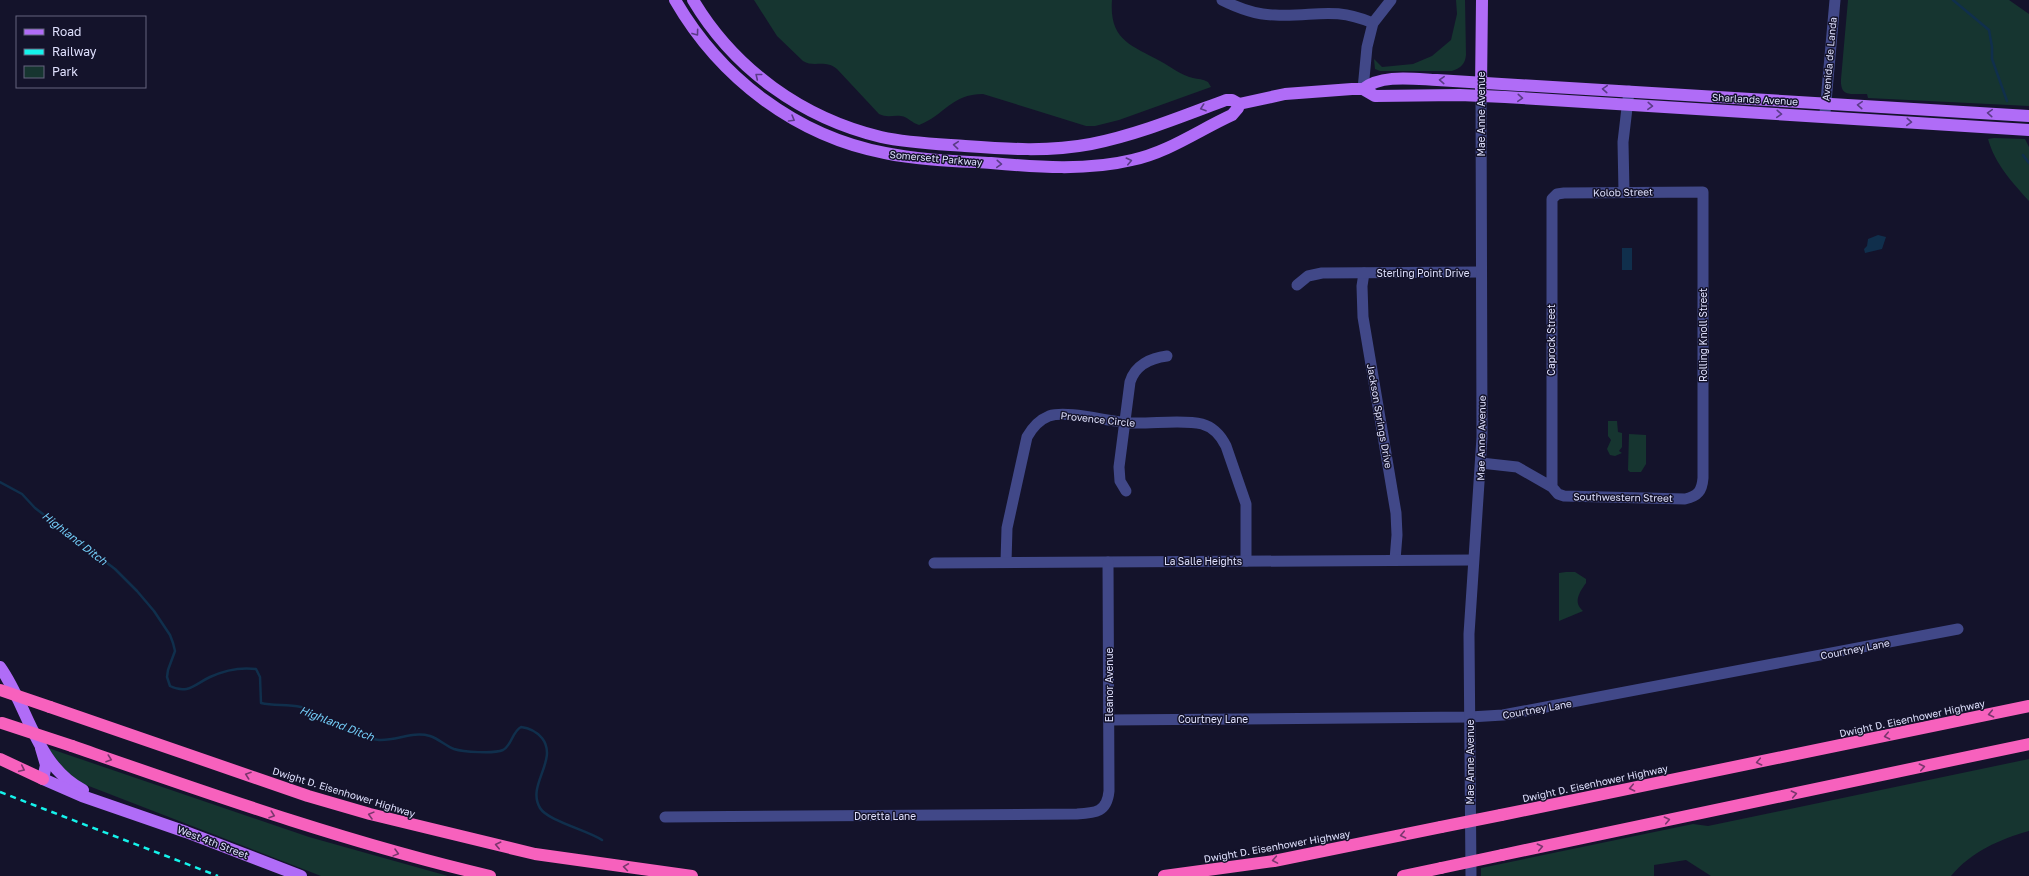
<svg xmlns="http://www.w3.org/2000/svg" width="2029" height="876" viewBox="0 0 2029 876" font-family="'Golos Text',sans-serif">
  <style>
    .green { fill: #163530 }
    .water { fill: #102f4c }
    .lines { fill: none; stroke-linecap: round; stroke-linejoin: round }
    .stream { stroke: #102f4c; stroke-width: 2.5 }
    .minor { stroke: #414888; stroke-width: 11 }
    .major { stroke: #b06cf7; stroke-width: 12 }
    .highway { stroke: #f761bd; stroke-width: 12 }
    .rail { stroke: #15f3eb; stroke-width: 2.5; stroke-dasharray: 6 5; stroke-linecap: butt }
    .highway-bridge { stroke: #f761bd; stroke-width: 12 }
    .oneway { stroke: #5a3b87 }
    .oneway2 { stroke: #7a366d }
    .labels { text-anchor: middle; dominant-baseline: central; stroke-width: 3; stroke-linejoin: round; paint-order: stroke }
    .street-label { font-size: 10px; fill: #dfe0fd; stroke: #14132b }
    .water-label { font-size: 11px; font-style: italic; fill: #73cdf8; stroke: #14132b }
  </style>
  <rect width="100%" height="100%" fill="#14132b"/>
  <g class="green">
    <path d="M 754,0 L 1112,0 C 1109,40 1131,45 1160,61 C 1171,67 1181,75 1193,78 C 1198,79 1203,79 1208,82 L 1211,87 L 1119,120 L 1095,126 L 1086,126 L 983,94 C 951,94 945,115 919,125 C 912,123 908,117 901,116 C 893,115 887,118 879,114 L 837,69 C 825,59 814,68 803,61 L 777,36 Z"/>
    <path d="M 1456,0 L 1465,0 L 1466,55 C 1465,64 1461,68 1452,71 L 1380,71 L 1375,69 L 1374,59 L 1382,67 L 1413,64 L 1432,56 L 1451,40 L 1457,14 Z"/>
    <path d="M 1848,0 L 2009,0 L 2029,14 L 2029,106 L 1868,98 L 1867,94 C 1853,93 1840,99 1841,79 Z"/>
    <path d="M 1994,138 L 2025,139 L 2029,147 L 2029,201 C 2012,182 1995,164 1988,139 Z"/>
    <polygon points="1608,421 1617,421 1618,432 1622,433 1622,447 1619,451 1622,453 1615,456 1610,455 1607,449 1611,440 1608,436"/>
    <polygon points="1629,434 1646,435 1646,464 1641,472 1630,472 1628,470"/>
    <path d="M 1566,572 L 1575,572 L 1586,579 L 1586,583 C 1579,593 1573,602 1583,611 L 1559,621 L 1559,573 Z"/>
    <polygon points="48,748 309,837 448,876 321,876 81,783 64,769"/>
    <path d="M 2029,759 L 2029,831 C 2000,839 1971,852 1951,876 L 1711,876 L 1686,860 L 1654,865 L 1654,876 L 1481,876 L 1481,868 L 1693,824 L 1708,826 Z"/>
  </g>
  <g class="water">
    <polygon points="1878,235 1886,237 1882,249 1865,253 1864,249 1867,246 1868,239"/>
    <rect x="1622" y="248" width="10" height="22"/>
  </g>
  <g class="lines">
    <g class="stream">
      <polyline points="1953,0 1989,30 1992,47 1992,59 2007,101"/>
      <polyline points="2023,155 2029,163"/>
      <path d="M 0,482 L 22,494 L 35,508 L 115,569 L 137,591 L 154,611 L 170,635 L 173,643 L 175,651 L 168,670 L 167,677 L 170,686 C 188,695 195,684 210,677 C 225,670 240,667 256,669 L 260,677 L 261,703 C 274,706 287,704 301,707 C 324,718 354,738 379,740 C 397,741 412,731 430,736 C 439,739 446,746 454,749 C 463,752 494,754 503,750 C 512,745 512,732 521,727 C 529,728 536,731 542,738 C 559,760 526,785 540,808 C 548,821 587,830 602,840"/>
    </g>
    <g class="minor">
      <path d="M 1222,0 C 1238,8 1256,15 1275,15 C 1315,17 1332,6 1373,23"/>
      <polyline points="1363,89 1367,47 1373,23 1391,0"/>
      <polyline points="1825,113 1835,0"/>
      <polyline points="1624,192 1623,142 1629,91"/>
      <polyline points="1364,273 1362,286 1363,317 1396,513 1397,535 1395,560"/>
      <polyline points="1297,285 1308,276 1322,273 1481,272"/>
      <path d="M 1481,463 L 1517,467 L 1552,487 L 1558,494 L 1564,496 L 1685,499 C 1698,496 1702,491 1703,478 L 1703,192 L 1564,193 L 1557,194 L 1552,199 L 1552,487"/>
      <path d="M 1126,491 L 1120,481 L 1119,467 L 1130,382 C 1135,365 1151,358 1167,356"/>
      <path d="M 1006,562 L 1007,528 L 1027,437 C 1032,428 1039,420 1049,416 C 1068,410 1109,422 1131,423 C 1152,424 1183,419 1202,424 C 1213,427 1221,436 1226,446 L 1246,504 L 1246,561"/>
      <polyline points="934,563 1473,560"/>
      <polyline points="1109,720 1470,717 1503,715 1958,629"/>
      <path d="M 665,817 L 1077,814 C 1096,813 1107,812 1109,791 L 1108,562"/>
      <polyline points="1471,876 1469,634 1482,437 1481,96"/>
    </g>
    <g class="major">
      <path d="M 675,0 C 720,78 796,136 885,153 C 919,160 956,161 991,163 C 1037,167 1087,171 1132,160 C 1169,152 1199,130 1232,115 L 1238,108 L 1239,104"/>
      <path d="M 693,0 C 734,69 802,118 881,137 C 908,143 937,144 965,146 C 1007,149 1049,152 1091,144 C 1137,135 1183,116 1226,100 L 1232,100 L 1239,104"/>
      <path d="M 1363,89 C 1381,74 1414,79 1437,80 L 2029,116"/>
      <polyline points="1481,89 1482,0"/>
      <polyline points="1239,104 1285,94 1352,89 1363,89 1375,96 1460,95 1505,97 2029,130"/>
      <path d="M 0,667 C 28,706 36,766 83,790"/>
      <polyline points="41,748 46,765 43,779 82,796 186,832 301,876"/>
    </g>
    <g class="highway">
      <polyline points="50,707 308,796 370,814 535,854 692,876"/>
      <path d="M 72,746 C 210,794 348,843 490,876"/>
      <polyline points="0,759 43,779"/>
      <polyline points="1501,815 2029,706"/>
      <polyline points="1502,855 2029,744"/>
      <polyline points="1164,876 1274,861 1441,827"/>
      <polyline points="1403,876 1441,868"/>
    </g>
    <polyline class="rail" points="0,792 218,876"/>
    <g class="highway-bridge">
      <polyline points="0,690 50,707"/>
      <polyline points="2,723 72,746"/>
      <polyline points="1441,827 1501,815"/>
      <polyline points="1441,868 1502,855"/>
    </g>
  </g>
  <defs><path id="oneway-chevron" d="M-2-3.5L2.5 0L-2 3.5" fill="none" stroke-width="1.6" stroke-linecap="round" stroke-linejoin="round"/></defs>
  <g class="oneway">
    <use href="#oneway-chevron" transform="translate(696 33) rotate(54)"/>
    <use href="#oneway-chevron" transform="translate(758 76) rotate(-141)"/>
    <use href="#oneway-chevron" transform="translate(1442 80) rotate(-177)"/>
    <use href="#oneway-chevron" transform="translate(1605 89) rotate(-176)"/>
    <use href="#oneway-chevron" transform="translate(1520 98) rotate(4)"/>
    <use href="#oneway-chevron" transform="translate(1860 105) rotate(-176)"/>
    <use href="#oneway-chevron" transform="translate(1650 106) rotate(3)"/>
    <use href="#oneway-chevron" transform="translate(1203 108) rotate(161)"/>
    <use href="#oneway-chevron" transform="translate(1990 113) rotate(-176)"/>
    <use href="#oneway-chevron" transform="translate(1779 114) rotate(4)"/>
    <use href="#oneway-chevron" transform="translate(792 119) rotate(30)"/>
    <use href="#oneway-chevron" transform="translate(1909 122) rotate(4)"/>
    <use href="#oneway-chevron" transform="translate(956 145) rotate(-175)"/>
    <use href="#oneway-chevron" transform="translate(1129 161) rotate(-13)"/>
    <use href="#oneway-chevron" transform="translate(999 164) rotate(4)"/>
  </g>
  <g class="oneway2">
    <use href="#oneway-chevron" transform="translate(1991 714) rotate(168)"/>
    <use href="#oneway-chevron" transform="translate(1887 736) rotate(168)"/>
    <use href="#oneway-chevron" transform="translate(109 759) rotate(19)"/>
    <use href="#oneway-chevron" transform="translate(1759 762) rotate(168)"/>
    <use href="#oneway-chevron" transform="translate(1922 767) rotate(-12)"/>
    <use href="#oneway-chevron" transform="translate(22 769) rotate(25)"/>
    <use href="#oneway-chevron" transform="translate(248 775) rotate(-161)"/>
    <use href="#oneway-chevron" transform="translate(1632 788) rotate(168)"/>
    <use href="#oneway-chevron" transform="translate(1794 794) rotate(-12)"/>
    <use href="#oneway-chevron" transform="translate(272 815) rotate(19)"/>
    <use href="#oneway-chevron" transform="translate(371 815) rotate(-165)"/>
    <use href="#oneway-chevron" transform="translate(1667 820) rotate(-12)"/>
    <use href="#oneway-chevron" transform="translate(1403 835) rotate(168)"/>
    <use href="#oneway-chevron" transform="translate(498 845) rotate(-167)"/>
    <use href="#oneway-chevron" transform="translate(1540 847) rotate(-12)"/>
    <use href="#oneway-chevron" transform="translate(396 853) rotate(15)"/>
    <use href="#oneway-chevron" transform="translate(1275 860) rotate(170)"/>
    <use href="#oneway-chevron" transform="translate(626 867) rotate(-172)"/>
  </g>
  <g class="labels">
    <g class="street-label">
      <text transform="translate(1829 59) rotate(-85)">Avenida de Landa</text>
      <text transform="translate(1755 99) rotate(3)">Sharlands Avenue</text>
      <text transform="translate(1481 114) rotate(-90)">Mae Anne Avenue</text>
      <text transform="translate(936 158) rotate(5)">Somersett Parkway</text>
      <text transform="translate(1623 192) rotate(-1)">Kolob Street</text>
      <text x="1423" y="273">Sterling Point Drive</text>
      <text transform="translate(1703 335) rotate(-90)">Rolling Knoll Street</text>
      <text transform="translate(1551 340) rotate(-90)">Caprock Street</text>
      <text transform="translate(1380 416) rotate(80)">Jackson Springs Drive</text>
      <text transform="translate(1098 419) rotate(6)">Provence Circle</text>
      <text transform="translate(1481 438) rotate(-89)">Mae Anne Avenue</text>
      <text transform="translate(1623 497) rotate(1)">Southwestern Street</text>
      <text x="1203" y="561">La Salle Heights</text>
      <text transform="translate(1855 649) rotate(-11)">Courtney Lane</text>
      <text transform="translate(1109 685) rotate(-90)">Eleanor Avenue</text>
      <text transform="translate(1537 709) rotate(-10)">Courtney Lane</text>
      <text transform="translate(1912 718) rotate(-12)">Dwight D. Eisenhower Highway</text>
      <text x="1213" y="719">Courtney Lane</text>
      <text transform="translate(1470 762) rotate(-90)">Mae Anne Avenue</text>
      <text transform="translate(1595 783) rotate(-12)">Dwight D. Eisenhower Highway</text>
      <text transform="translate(344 792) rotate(17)">Dwight D. Eisenhower Highway</text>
      <text x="885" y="816">Doretta Lane</text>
      <text transform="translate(213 842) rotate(21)">West 4th Street</text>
      <text transform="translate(1277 846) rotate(-10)">Dwight D. Eisenhower Highway</text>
    </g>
    <g class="water-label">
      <text transform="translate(75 538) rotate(38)">Highland Ditch</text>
      <text transform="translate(337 723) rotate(21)">Highland Ditch</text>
    </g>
  </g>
  <rect x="16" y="16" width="130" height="72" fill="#14132b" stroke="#65657f"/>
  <rect x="24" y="29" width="20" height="6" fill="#b06cf7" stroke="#65657f"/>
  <text x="52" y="36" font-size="12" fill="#dfe0fd">Road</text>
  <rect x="24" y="49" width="20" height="6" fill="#15f3eb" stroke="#65657f"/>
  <text x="52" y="56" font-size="12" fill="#dfe0fd">Railway</text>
  <rect x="24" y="66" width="20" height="12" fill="#163530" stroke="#65657f"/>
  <text x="52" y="76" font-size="12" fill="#dfe0fd">Park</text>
</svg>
